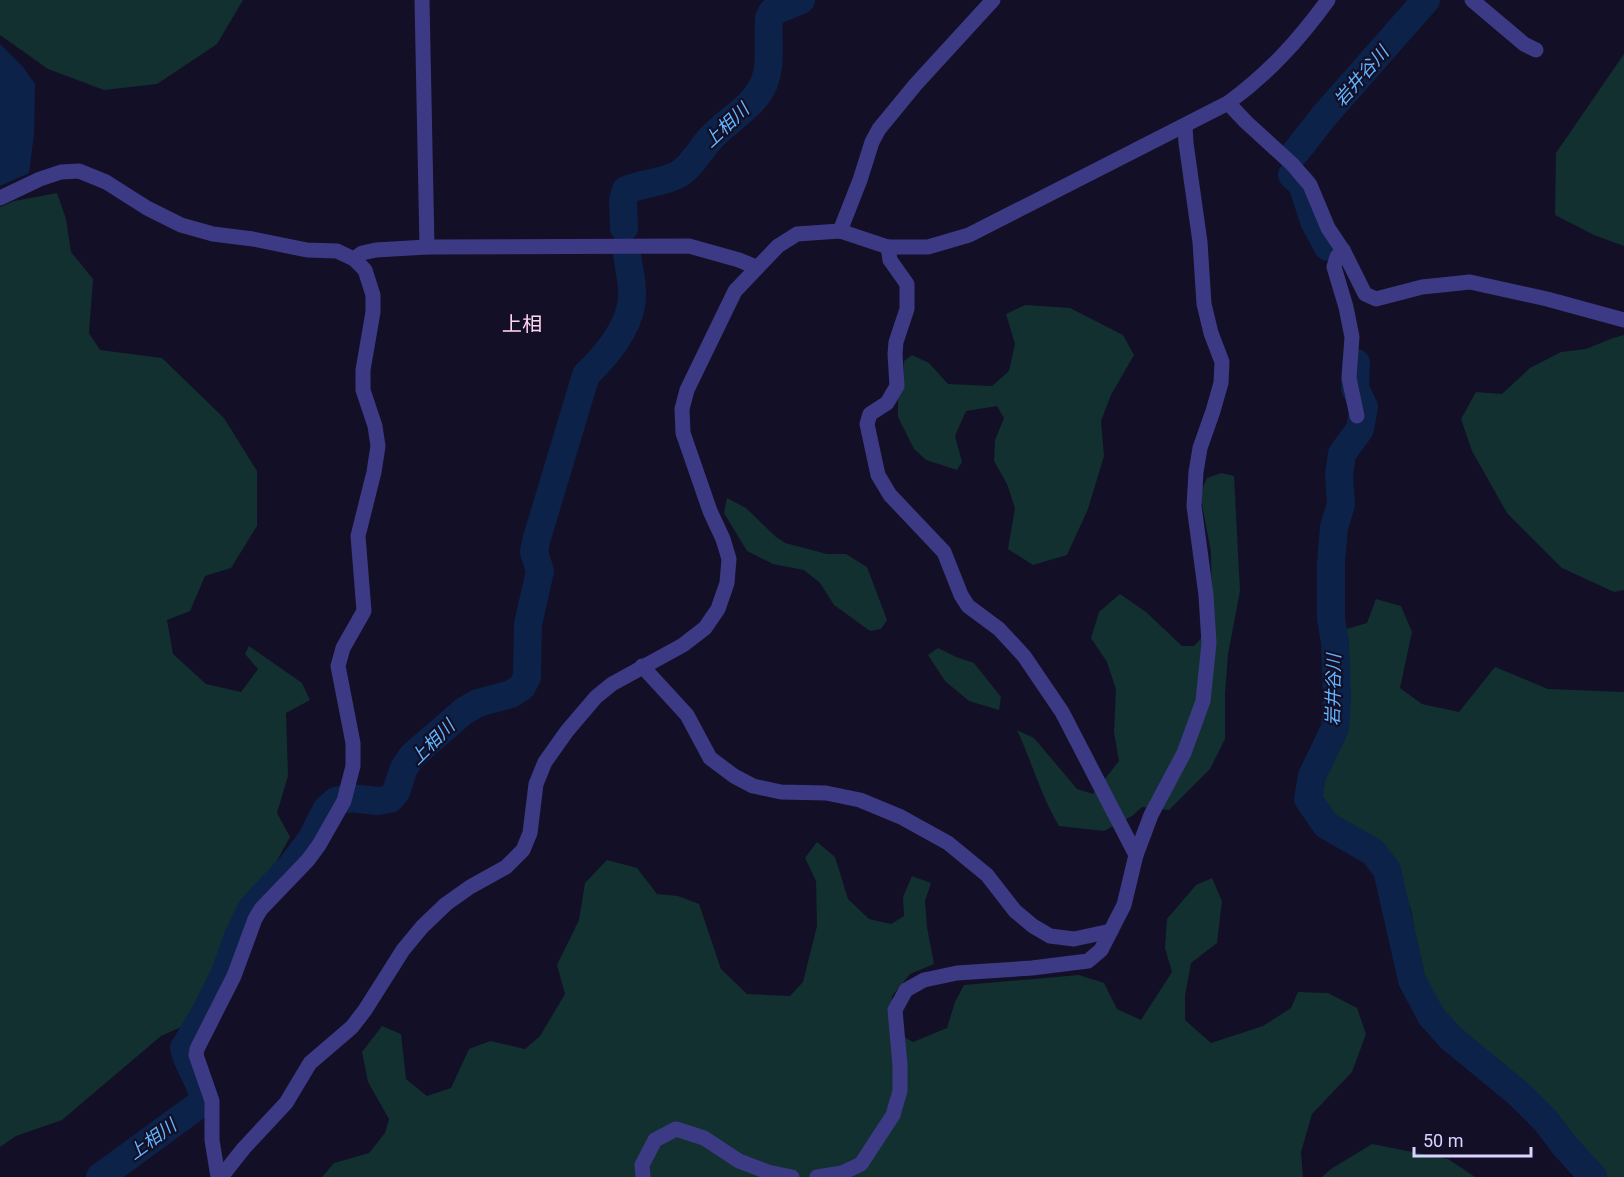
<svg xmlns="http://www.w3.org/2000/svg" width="1624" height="1177" viewBox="0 0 1624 1177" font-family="Roboto,'Noto Sans JP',sans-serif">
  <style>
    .green { fill: #12302f }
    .water { fill: #0c2248 }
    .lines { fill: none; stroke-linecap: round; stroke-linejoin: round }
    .river { stroke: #0c2248; stroke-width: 28 }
    .street { stroke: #3d3a85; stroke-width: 15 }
    .labels { text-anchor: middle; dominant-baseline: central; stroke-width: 4.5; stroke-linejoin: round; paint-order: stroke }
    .water-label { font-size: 18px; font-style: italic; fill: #62b6ff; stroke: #130f26 }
    .quarter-label { font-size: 20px; fill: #ffd6f0; stroke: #130f26 }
  </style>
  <rect width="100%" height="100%" fill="#130f26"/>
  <g class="green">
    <polygon points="0,0 243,0 217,44 157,84 104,90 48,69 0,35"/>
    <polygon points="1624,54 1624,246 1594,235 1555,215 1556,153"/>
    <polygon points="57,193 66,219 71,252 93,279 89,333 100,350 162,358 224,418 257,471 257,526 231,568 205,576 190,611 167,620 173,654 206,684 241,692 258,669 245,654 249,646 302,683 310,700 286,713 288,776 277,813 290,837 274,866 239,912 216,972 190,1023 161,1036 62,1120 16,1136 0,1147 0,207 14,201"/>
    <polygon points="1025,305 1070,308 1123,335 1134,355 1111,395 1101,421 1104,456 1088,509 1067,555 1033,565 1008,549 1015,508 1007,484 994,461 995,440 1004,418 997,406 966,411 955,436 962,462 957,470 926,460 914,449 898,417 898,400 903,384 904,361 912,355 929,363 948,384 992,386 1009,371 1015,344 1006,314"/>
    <polygon points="1624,335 1624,590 1614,592 1562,568 1507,513 1472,451 1461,419 1476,392 1502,394 1530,368 1561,352 1586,349 1613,338"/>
    <path d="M 1221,473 L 1234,476 L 1240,591 L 1228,654 L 1225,694 L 1225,739 L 1210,769 L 1169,810 L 1142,807 L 1132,816 L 1104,831 L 1059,826 C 1041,796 1032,762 1017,730 L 1034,738 L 1077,789 L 1093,794 L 1119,761 L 1114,732 L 1116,689 L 1107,662 L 1091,638 L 1099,612 L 1120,594 L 1146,612 L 1182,646 L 1194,646 L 1212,626 L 1211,552 L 1200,494 L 1207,478 Z"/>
    <polygon points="727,498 746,508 776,537 785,543 827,554 846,554 867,567 887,620 881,629 870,631 834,605 820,583 804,570 773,564 747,551 724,513"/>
    <polygon points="1376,599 1401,606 1412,632 1400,688 1422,704 1459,712 1495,667 1548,689 1624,692 1624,1177 1601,1177 1589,1159 1542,1103 1473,1047 1442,1016 1423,983 1411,909 1385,849 1341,826 1316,797 1319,771 1342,728 1343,630 1367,623"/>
    <polygon points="938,648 956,657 974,663 1001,697 999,710 969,701 945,681 928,655"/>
    <polygon points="817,842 835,857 848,899 869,919 891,924 904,916 903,897 912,876 931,883 925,901 927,927 934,964 910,974 892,996 892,1030 913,1042 947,1028 955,1002 964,985 1079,975 1104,983 1117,1009 1141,1020 1172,972 1165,948 1167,919 1196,885 1212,878 1222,901 1217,943 1191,963 1185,996 1185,1020 1211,1043 1263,1026 1291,1008 1298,992 1328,993 1357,1008 1366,1034 1352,1072 1312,1114 1301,1152 1303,1177 322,1177 334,1163 369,1153 385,1133 389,1119 368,1082 362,1052 382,1026 401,1034 406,1079 427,1096 451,1088 469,1049 490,1041 525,1049 540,1036 565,994 557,965 579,920 585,883 607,860 637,868 657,894 678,896 699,904 721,969 747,994 790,996 803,982 817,926 816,881 805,858"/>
    <polygon points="1372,1144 1448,1159 1475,1177 1322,1177 1331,1169"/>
  </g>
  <polygon class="water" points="0,44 23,67 35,84 34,134 29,173 0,186"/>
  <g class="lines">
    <g class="river">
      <polyline points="1295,153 1324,116 1426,0"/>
      <polyline points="1292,175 1302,184 1314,221 1328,247"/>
      <path d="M 624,228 L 623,200 L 626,190 C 643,183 663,183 679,174 C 692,166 700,150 710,139 C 727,120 754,107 764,83 C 772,63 767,39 769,18 L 772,12 L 801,0"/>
      <polyline points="1356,363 1355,388 1364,407 1360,429 1342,454 1339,475 1341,505 1334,527 1331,563 1331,619 1335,642 1337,698 1335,728 1312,776 1308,799 1326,825 1373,852 1387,870 1412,980 1431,1016 1451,1038 1520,1095 1546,1121 1564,1145 1593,1177"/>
      <path d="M 100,1177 L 204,1101 C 202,1082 188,1067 184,1048 L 205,1013 L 225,973 L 237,939 L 251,909 L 292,865 L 312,838 L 326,810 L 336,801 L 349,798 L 378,801 L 390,799 L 396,792 L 404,768 L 412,756 L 464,711 L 478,703 L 511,694 L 522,687 L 527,677 L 528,624 L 540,571 L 534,552 L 536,541 L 586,375 C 607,355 634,323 632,291 C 632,278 628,266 627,253"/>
    </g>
    <g class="street">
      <polyline points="422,0 427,247"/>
      <polyline points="1472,0 1524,44 1536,50"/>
      <polyline points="1228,103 1246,122 1292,164 1310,185 1328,228 1344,252 1365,294 1376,299 1422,287 1470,282 1547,299 1624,320"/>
      <polyline points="0,198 40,179 61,172 79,171 106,182 147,208 181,225 213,234 253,239 307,250 337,251 354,259 365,270 373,295 373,312 363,370 363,390 375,426 378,446 374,472 358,536 364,611 343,648 338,666 353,743 353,766 344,801 319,845 308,860 261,909 255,919 234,976 197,1049 196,1055 212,1101 212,1140 218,1177"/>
      <polyline points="840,231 860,180 872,142 879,129 916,84 993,0"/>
      <polyline points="888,247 890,260 907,284 907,309 896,342 895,354 897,386 887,403 870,414 867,424 878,475 890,495 944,552 961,595 968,606 999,629 1024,656 1062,712 1136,855"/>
      <polyline points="1343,250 1337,257 1334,267 1346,307 1352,337 1349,378 1357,416"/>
      <polyline points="354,259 362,253 376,250 427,247 689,246 739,260 756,267"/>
      <polyline points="642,666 687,715 710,758 734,776 753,786 781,792 826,793 860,800 901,817 948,843 987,875 1015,911 1033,926 1050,936 1074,939 1111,931"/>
      <path d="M 219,1176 L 225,1172 L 244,1148 L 286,1103 L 310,1063 L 352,1027 L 365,1010 L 403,950 L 422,927 L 446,904 L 470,887 L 506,867 L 523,850 L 530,833 L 536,784 L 545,762 L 567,731 L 596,697 L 612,684 L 683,645 L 705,628 L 718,609 L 727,583 L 729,559 L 723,539 L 710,511 L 683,433 L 682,409 L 687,390 L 735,291 L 778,246 L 797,234 L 840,231 L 888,247 L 928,247 L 969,235 L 1228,103 C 1269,73 1298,41 1328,0"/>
      <polyline points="643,1177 642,1165 655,1140 676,1129 704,1138 739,1161 768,1172 792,1177"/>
      <polyline points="817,1177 842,1173 861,1164 893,1115 900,1091 900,1065 895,1010 906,990 924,980 957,973 1032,968 1088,961 1101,950 1124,905 1136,855 1151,815 1184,753 1203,701 1209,643 1206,595 1194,506 1196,472 1200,448 1213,411 1221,383 1222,362 1211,333 1204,304 1200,242 1186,143 1185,126"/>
    </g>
  </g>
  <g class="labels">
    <g class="water-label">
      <text transform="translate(1361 76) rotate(-49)">岩井谷川</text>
      <text transform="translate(726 125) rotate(-43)">上相川</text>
      <text transform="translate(1333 690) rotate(-89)">岩井谷川</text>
      <text transform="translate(432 742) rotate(-45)">上相川</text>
      <text transform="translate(152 1139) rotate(-36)">上相川</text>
    </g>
    <g class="quarter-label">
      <text x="522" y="324">上相</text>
    </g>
  </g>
  <path d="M1414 1147v9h117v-9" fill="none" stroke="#d9d4ff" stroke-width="3"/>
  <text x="1423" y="1147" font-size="18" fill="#d9d4ff" stroke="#130f26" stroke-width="4.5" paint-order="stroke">50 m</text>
</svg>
